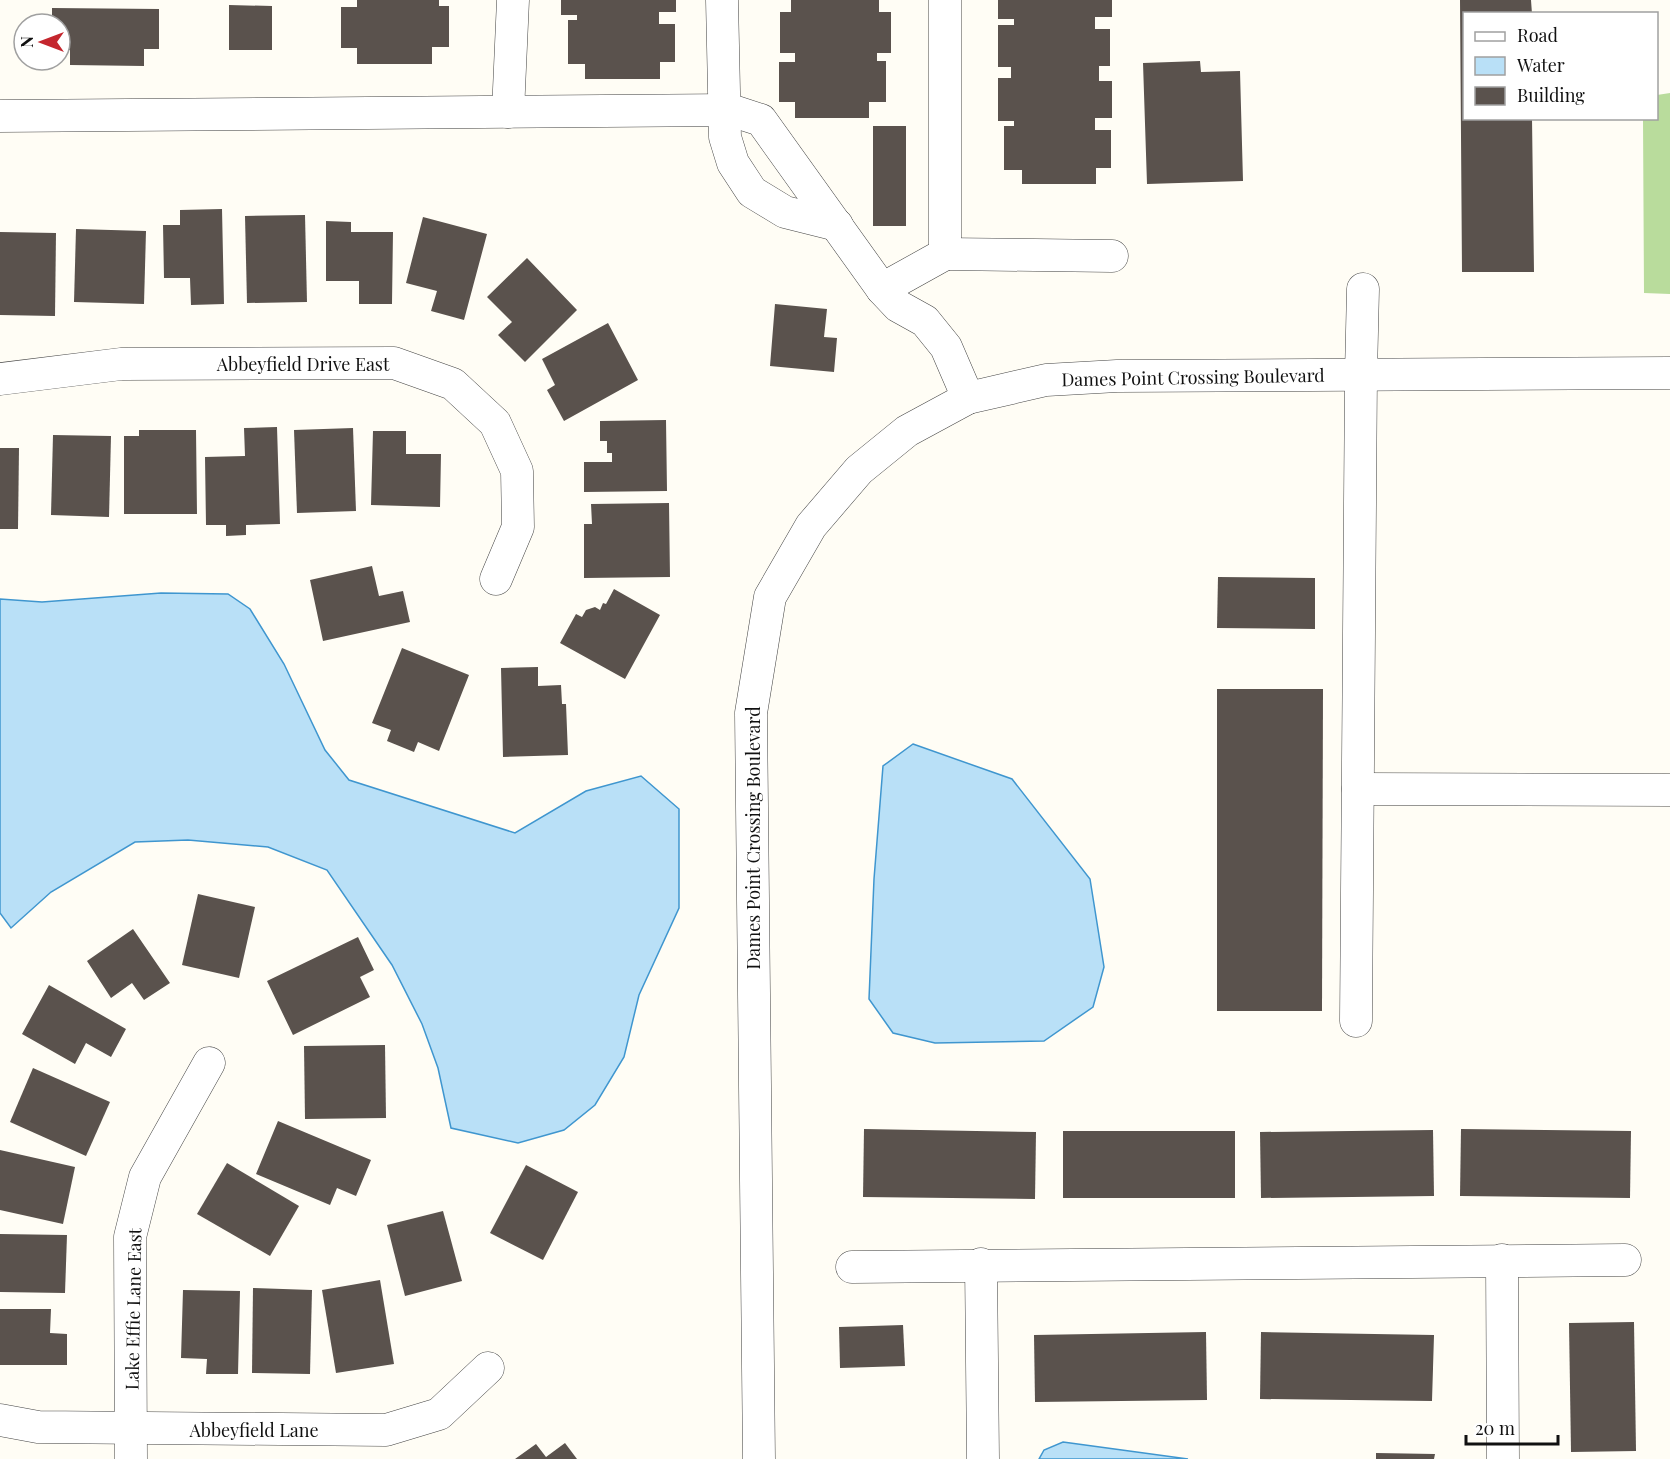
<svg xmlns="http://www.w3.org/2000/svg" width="1670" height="1459" viewBox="0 0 1670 1459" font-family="'Playfair Display',serif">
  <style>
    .forest { fill: #b9dc9c }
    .water { fill: #b9e0f7; stroke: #3f96cf; stroke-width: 1.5 }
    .building { fill: #5a524d }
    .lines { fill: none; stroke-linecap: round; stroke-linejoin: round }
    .minor-casing { stroke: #444; stroke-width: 33 }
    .minor { stroke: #fff; stroke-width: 32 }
    .labels { text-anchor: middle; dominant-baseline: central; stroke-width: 6; stroke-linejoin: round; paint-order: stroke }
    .street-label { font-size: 18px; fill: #111; stroke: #fff }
  </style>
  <rect width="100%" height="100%" fill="#fffdf5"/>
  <polygon class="forest" points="1670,93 1670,294 1644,293 1643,119 1656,118 1657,95"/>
  <g class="water">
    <polygon points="161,593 228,594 250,609 284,664 325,750 349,780 515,833 586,791 641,776 679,809 679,908 639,995 624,1057 595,1105 564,1130 518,1143 451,1128 438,1068 422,1024 392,965 327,870 268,847 188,840 135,842 51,892 11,928 0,913 0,599 42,602"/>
    <polygon points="913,744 1012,779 1090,879 1104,967 1093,1007 1044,1041 935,1043 893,1033 869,999 874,879 883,766"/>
    <polygon points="1063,1442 1188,1459 1039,1459 1044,1450"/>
  </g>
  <g class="building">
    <polygon points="357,0 439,0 439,6 449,6 449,47 432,47 432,64 357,64 357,48 341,48 341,7 357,7"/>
    <polygon points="561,0 676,0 676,12 659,12 659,24 675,24 675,62 660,62 660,79 585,79 585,64 568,64 568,20 577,20 577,15 561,15"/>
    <polygon points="791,0 879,0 879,12 891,12 891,53 877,53 877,61 886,61 886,102 869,102 869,118 795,118 795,102 779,102 779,62 795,62 795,53 780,53 780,12 791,12"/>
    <polygon points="998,0 1112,0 1112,17 1095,17 1095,29 1110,29 1110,66 1099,66 1099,81 1112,81 1112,118 1095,118 1095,130 1111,130 1111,168 1096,168 1096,184 1022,184 1022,170 1004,170 1004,126 1014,126 1014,121 998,121 998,78 1011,78 1011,67 998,67 998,25 1014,25 1014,19 998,19"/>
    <polygon points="1460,0 1531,0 1532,14 1464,14 1464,118 1532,118 1534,272 1462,272"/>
    <polygon points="229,5 272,6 272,50 229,50"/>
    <polygon points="52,8 159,9 159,49 144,49 144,66 70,65 70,50 60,50 60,24 52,24"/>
    <polygon points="1200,61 1201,72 1240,71 1243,181 1147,184 1143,63"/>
    <rect x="873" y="126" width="33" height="100"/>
    <polygon points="222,209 224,304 191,305 190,278 164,278 163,225 180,225 180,210"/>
    <polygon points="305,215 307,302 247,303 245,216"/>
    <polygon points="423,217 487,234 464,320 431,311 437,291 406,283"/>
    <polygon points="326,221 351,222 351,232 393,232 392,304 359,304 359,281 326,281"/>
    <polygon points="76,229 146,231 144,304 74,302"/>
    <polygon points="0,232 56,233 55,316 0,315"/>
    <polygon points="527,258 577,310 525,362 498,335 512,322 487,297"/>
    <polygon points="775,304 827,309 824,337 837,338 834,372 770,366"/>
    <polygon points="608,323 638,380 564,421 547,390 555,385 542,359"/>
    <polygon points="666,420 667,491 584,492 584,462 612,462 612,453 607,453 607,441 600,441 600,421"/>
    <polygon points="277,427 280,524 246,525 246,535 226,536 226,525 206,525 205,457 245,456 244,428"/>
    <polygon points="353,428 356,511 297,513 294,430"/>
    <polygon points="139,430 196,430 197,514 124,514 124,436 139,436"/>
    <polygon points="373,431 406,431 406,454 441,454 440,507 371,505"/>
    <polygon points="53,435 111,436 109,517 51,515"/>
    <polygon points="0,448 19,448 18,529 0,529"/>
    <polygon points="669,503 670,577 584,578 584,524 592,524 591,504"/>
    <polygon points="372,566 379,596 403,591 410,622 323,641 310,580"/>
    <polygon points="1218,577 1315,578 1315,629 1217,628"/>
    <polygon points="614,589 660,615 625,679 560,643 576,614 582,617 586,610 595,607 600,610 603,603 606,604"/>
    <polygon points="402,648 469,675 439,751 418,742 414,752 387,741 391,730 372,723"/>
    <polygon points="538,667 538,686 561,685 562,704 566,704 568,755 503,757 501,668"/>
    <polygon points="1217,689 1323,689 1322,1011 1217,1011"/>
    <polygon points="198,894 255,907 239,978 182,965"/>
    <polygon points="133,929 170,983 144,1000 132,983 111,998 87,961"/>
    <polygon points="358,937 374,970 360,977 370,997 293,1035 267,981"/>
    <polygon points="49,985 126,1029 111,1057 86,1043 75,1064 22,1034"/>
    <polygon points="385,1045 386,1118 305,1119 304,1046"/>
    <polygon points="33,1068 110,1102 86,1156 10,1122"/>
    <polygon points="278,1121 371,1160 356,1196 337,1188 330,1205 256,1174"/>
    <polygon points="864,1129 1036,1132 1035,1199 863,1197"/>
    <polygon points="1461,1129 1631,1131 1630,1198 1460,1196"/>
    <polygon points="1433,1130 1434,1196 1261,1198 1260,1132"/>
    <rect x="1063" y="1131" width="172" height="67"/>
    <polygon points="0,1150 75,1167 63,1224 0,1210"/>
    <polygon points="227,1163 299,1206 270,1256 197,1214"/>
    <polygon points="526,1165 578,1192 543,1260 490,1233"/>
    <polygon points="443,1211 462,1281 405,1296 387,1225"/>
    <polygon points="0,1234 67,1235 65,1293 0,1292"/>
    <polygon points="380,1280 394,1364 336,1373 322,1290"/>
    <polygon points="253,1288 312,1290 310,1374 252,1373"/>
    <polygon points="183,1290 240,1291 238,1374 206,1374 207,1359 181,1358"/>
    <polygon points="0,1309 51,1309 50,1333 67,1334 67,1365 0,1365"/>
    <polygon points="1634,1322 1636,1451 1571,1452 1569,1323"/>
    <polygon points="903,1325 905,1366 840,1368 839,1327"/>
    <polygon points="1206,1332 1207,1400 1035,1402 1034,1335"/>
    <polygon points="1261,1332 1434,1335 1432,1401 1260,1399"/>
    <polygon points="565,1443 577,1459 515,1459 536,1444 546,1457"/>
    <polygon points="1376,1453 1435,1454 1434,1459 1376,1459"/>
  </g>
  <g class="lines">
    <defs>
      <g id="minor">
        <polyline points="722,0 725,137 733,163 752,192 785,212 837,225"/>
        <polyline points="508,112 513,0"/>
        <polyline points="0,116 730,110 761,120 882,289 898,306 925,321 946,347 968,398"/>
        <polyline points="945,254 1112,256"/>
        <polyline points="882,289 945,254 945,0"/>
        <polyline points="0,379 121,364 394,363 453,384 495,423 517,471 518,527 496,579"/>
        <polyline points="1358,789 1670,790"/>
        <polyline points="1356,1021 1361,374 1363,289"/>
        <polyline points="1502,1260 1503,1459"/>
        <polyline points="981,1264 983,1459"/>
        <polyline points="852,1267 1625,1260"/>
        <polyline points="0,1420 38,1427 386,1430 439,1414 488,1368"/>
        <polyline points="131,1459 130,1237 145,1177 209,1063"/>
        <polyline points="759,1459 751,713 770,597 811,526 859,470 907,431 968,398 1046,380 1117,376 1670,373"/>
      </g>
    </defs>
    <use href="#minor" class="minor-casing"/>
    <use href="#minor" class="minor"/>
  </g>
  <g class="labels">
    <g class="street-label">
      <text x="303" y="364">Abbeyfield Drive East</text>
      <text transform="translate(1193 377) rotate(-1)">Dames Point Crossing Boulevard</text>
      <text transform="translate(753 838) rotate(-90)">Dames Point Crossing Boulevard</text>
      <text transform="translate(133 1309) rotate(-89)">Lake Effie Lane East</text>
      <text x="254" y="1430">Abbeyfield Lane</text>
    </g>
  </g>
  <rect x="1463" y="12" width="195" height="108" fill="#ffffff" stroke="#a0a0a0" stroke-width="1.5"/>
  <rect x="1475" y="32" width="30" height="9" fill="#ffffff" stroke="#a0a0a0" stroke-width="1.5"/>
  <text x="1517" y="42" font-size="18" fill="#111111">Road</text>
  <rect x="1475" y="57" width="30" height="18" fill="#b9e0f7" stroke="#a0a0a0" stroke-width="1.5"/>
  <text x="1517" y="72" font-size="18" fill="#111111">Water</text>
  <rect x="1475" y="87" width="30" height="18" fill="#5a524d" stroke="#a0a0a0" stroke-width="1.5"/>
  <text x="1517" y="102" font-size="18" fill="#111111">Building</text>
  <g transform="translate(42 42) rotate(270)"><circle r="28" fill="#ffffff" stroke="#a0a0a0" stroke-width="1.5"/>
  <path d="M0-4.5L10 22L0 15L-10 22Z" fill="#c4262e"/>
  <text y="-9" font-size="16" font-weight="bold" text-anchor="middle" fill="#111111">N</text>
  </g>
  <path d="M1466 1435v9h92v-9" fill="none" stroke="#111111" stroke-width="3"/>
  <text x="1475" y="1435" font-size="18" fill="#111111" stroke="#ffffff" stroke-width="4.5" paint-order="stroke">20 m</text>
</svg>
